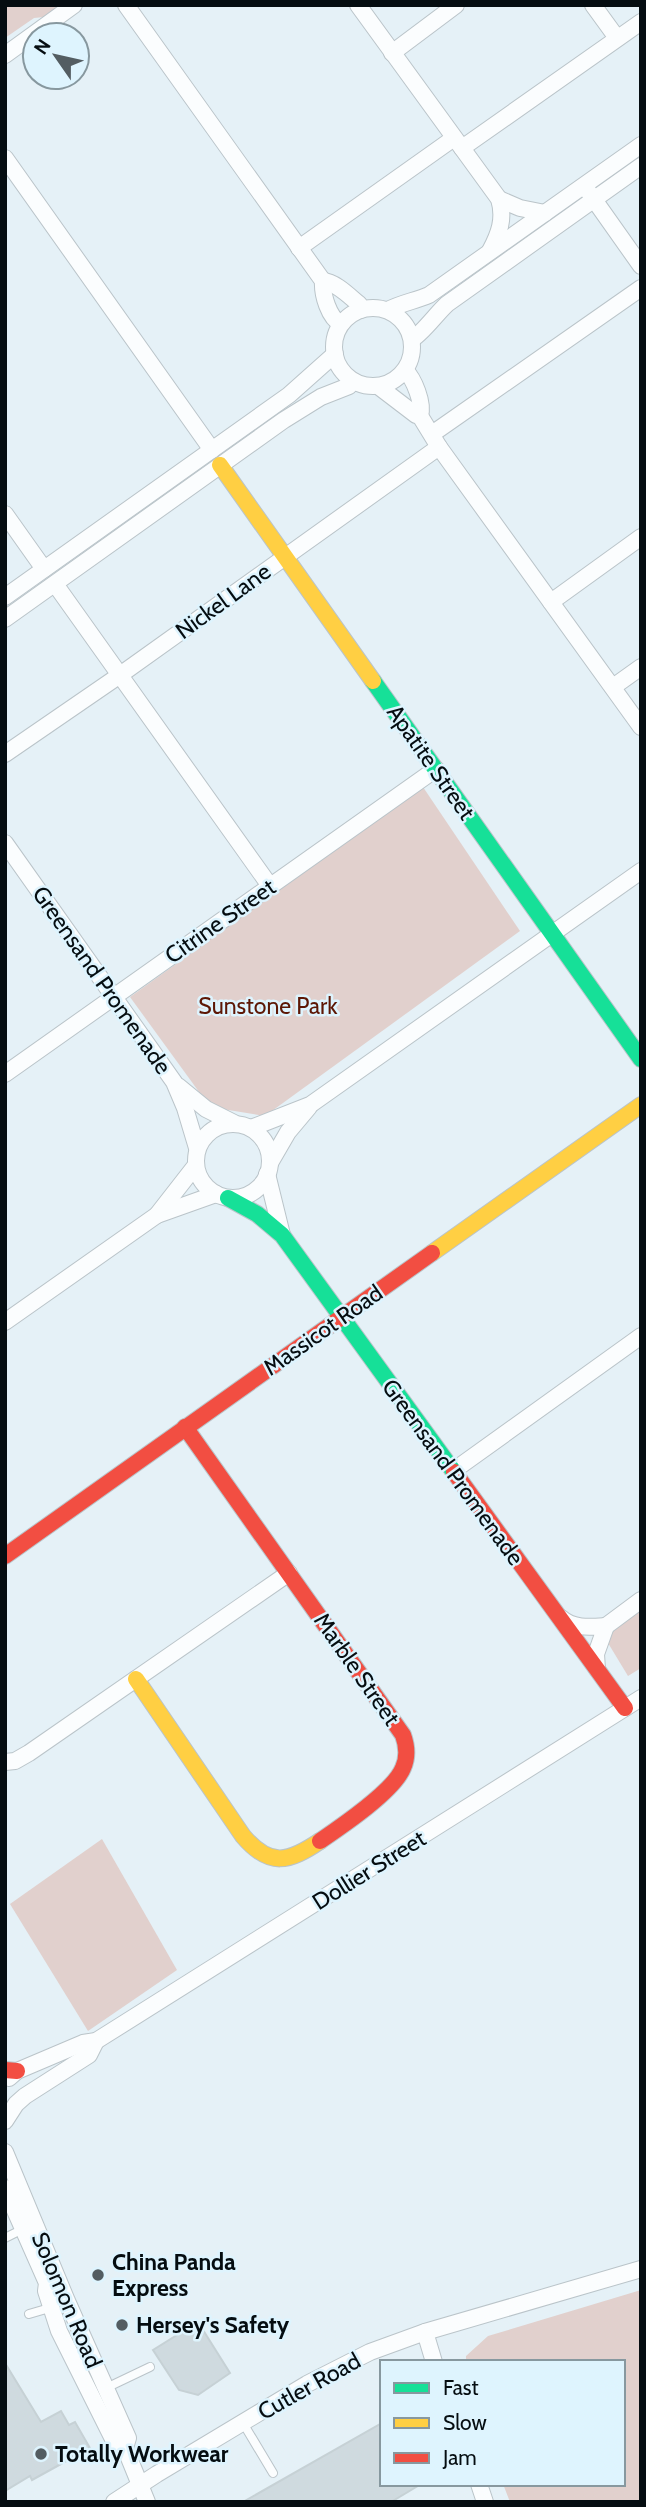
<svg xmlns="http://www.w3.org/2000/svg" width="646" height="2507" viewBox="0 0 646 2507" font-family="Cabin,sans-serif">
  <style>
    .green { fill: #e1d0cd }
    .building { fill: #cfdadf; stroke: #c6d1d5; stroke-width: 2 }
    .lines { fill: none; stroke-linecap: round; stroke-linejoin: round }
    .lane-casing { stroke: #bac4c9; stroke-width: 10 }
    .street-casing { stroke: #bac4c9; stroke-width: 18 }
    .fast-casing { stroke: #bac4c9; stroke-width: 18 }
    .slow-casing { stroke: #bac4c9; stroke-width: 18 }
    .jam-casing { stroke: #bac4c9; stroke-width: 18 }
    .lane { stroke: #fbfdfe; stroke-width: 8 }
    .street { stroke: #fbfdfe; stroke-width: 16 }
    .fast { stroke: #16e098; stroke-width: 16 }
    .slow { stroke: #ffcf43; stroke-width: 16 }
    .jam { stroke: #f24e42; stroke-width: 16 }
    .poi-dot { fill: #535d62; stroke: #def4fe; stroke-width: 2.5 }
    .labels { text-anchor: middle; dominant-baseline: central; stroke-width: 5; stroke-linejoin: round; paint-order: stroke }
    .street-label { font-size: 23px; fill: #050d11; stroke: #def4fe }
    .park-label { font-size: 23px; fill: #5d1705; stroke: #def4fe }
    .poi-label { font-size: 23px; font-weight: bold; fill: #050d11; stroke: #def4fe; text-anchor: start }
  </style>
  <rect width="100%" height="100%" fill="#e5f1f7"/>
  <g class="green">
    <polygon points="5,5 61,5 44,17 34,18 5,38"/>
    <polygon points="423,787 520,931 265,1116 210,1107 130,997"/>
    <polygon points="641,1609 641,1668 628,1676 605,1638"/>
    <polygon points="102,1839 177,1970 88,2031 10,1904"/>
    <polygon points="641,2290 641,2502 510,2502 503,2484 623,2484 623,2362 466,2362 466,2356 488,2336"/>
  </g>
  <g class="building">
    <polygon points="198,2322 230,2373 198,2395 179,2390 153,2350"/>
    <polygon points="5,2363 41,2422 61,2411 69,2425 75,2422 90,2448 32,2480 30,2476 5,2491"/>
    <polygon points="382,2423 382,2484 421,2484 391,2502 243,2502"/>
  </g>
  <g class="lines">
    <defs>
      <g id="lane">
        <polyline points="5,2238 15,2233"/>
        <polyline points="29,2314 53,2307"/>
        <polyline points="106,2388 150,2367"/>
        <polyline points="243,2423 273,2473"/>
      </g>
      <g id="street">
        <path d="M 126,5 L 323,281 C 322,295 329,318 341,324"/>
        <path d="M 358,5 L 499,199 C 505,219 499,234 490,251"/>
        <polyline points="593,5 617,38"/>
        <polyline points="392,53 456,5"/>
        <polyline points="5,55 74,5"/>
        <polyline points="462,148 641,22"/>
        <polyline points="5,158 212,450"/>
        <polyline points="588,191 641,266"/>
        <polyline points="499,199 520,208 545,213"/>
        <polyline points="299,248 454,138"/>
        <path d="M 323,281 C 336,282 349,296 359,304 L 360,310"/>
        <circle cx="373" cy="347" r="39"/>
        <path d="M 388,310 C 401,303 415,301 429,295 L 641,145"/>
        <path d="M 412,339 C 421,335 437,313 447,304 L 641,166"/>
        <path d="M 405,370 C 414,379 424,403 420,416"/>
        <polyline points="378,386 416,415 420,416 439,447 641,727"/>
        <polyline points="432,434 641,288"/>
        <polyline points="5,514 44,569"/>
        <polyline points="55,584 270,886"/>
        <polyline points="5,597 289,395 335,354"/>
        <polyline points="551,602 641,537"/>
        <polyline points="5,619 284,420 321,397 349,386 353,381"/>
        <polyline points="613,687 641,667"/>
        <polyline points="5,754 120,675 439,447"/>
        <polyline points="5,843 174,1082 185,1108 197,1148"/>
        <polyline points="5,1074 436,769"/>
        <polyline points="178,1086 206,1109 234,1123"/>
        <circle cx="233" cy="1161" r="37"/>
        <polyline points="251,1128 310,1105 641,871"/>
        <polyline points="270,1163 288,1132 309,1107"/>
        <polyline points="267,1174 282,1235"/>
        <polyline points="157,1215 216,1194"/>
        <polyline points="5,1322 157,1215 196,1165"/>
        <polyline points="453,1471 641,1336"/>
        <path d="M 561,1618 C 573,1629 591,1627 606,1626 L 596,1654 L 597,1669"/>
        <polyline points="606,1626 641,1600"/>
        <polyline points="5,1762 15,1761 29,1753 289,1573"/>
        <polyline points="9,2078 17,2071 83,2043 96,2041 641,1698"/>
        <polyline points="5,2121 16,2104 25,2096 89,2055 96,2041"/>
        <polyline points="5,2152 67,2301 128,2438 125,2448 147,2502"/>
        <polyline points="5,2188 47,2283 46,2291 59,2331 116,2445 125,2448"/>
        <polyline points="425,2332 434,2362"/>
        <polyline points="479,2484 485,2502"/>
        <polyline points="114,2502 157,2474 307,2384 370,2352 425,2332 641,2269"/>
      </g>
      <g id="fast">
        <polyline points="373,681 641,1059"/>
        <polyline points="228,1198 257,1214 282,1235 454,1472"/>
      </g>
      <g id="slow">
        <polyline points="220,465 373,681"/>
        <polyline points="432,1253 641,1105"/>
        <path d="M 136,1679 L 243,1836 C 270,1868 289,1862 320,1841"/>
      </g>
      <g id="jam">
        <path d="M 185,1427 L 403,1735 C 407,1746 408,1757 403,1768 C 394,1791 342,1826 320,1841"/>
        <polyline points="454,1472 625,1708"/>
        <polyline points="5,1556 432,1253"/>
        <polyline points="5,2070 17,2071"/>
      </g>
    </defs>
    <use href="#lane" class="lane-casing"/>
    <use href="#street" class="street-casing"/>
    <use href="#fast" class="fast-casing"/>
    <use href="#slow" class="slow-casing"/>
    <use href="#jam" class="jam-casing"/>
    <use href="#lane" class="lane"/>
    <use href="#street" class="street"/>
    <use href="#fast" class="fast"/>
    <use href="#slow" class="slow"/>
    <use href="#jam" class="jam"/>
  </g>
  <g class="poi-dot">
    <circle cx="98" cy="2275" r="7"/>
    <circle cx="122" cy="2325" r="7"/>
    <circle cx="41" cy="2454" r="7"/>
  </g>
  <g class="labels">
    <g class="street-label">
      <text transform="translate(223 601) rotate(-36)">Nickel Lane</text>
      <text transform="translate(431 762) rotate(55)">Apatite Street</text>
      <text transform="translate(220 921) rotate(-35)">Citrine Street</text>
      <text transform="translate(102 980) rotate(55)">Greensand Promenade</text>
      <text transform="translate(323 1330) rotate(-35)">Massicot Road</text>
      <text transform="translate(453 1472) rotate(54)">Greensand Promenade</text>
      <text transform="translate(357 1669) rotate(55)">Marble Street</text>
      <text transform="translate(369 1870) rotate(-32)">Dollier Street</text>
      <text transform="translate(67 2300) rotate(67)">Solomon Road</text>
      <text transform="translate(309 2386) rotate(-29)">Cutler Road</text>
    </g>
    <g class="park-label">
      <text x="268" y="1006">Sunstone Park</text>
    </g>
    <g class="poi-label">
      <text x="112" y="2262">China Panda<tspan x="112" dy="26">Express</tspan></text>
      <text x="136" y="2325">Hersey's Safety</text>
      <text x="55" y="2454">Totally Workwear</text>
    </g>
  </g>
  <rect width="646" height="2507" fill="none" stroke="#050d11" stroke-width="14"/>
  <rect x="380" y="2360" width="245" height="126" fill="#def4fe" stroke="#87989f" stroke-width="2"/>
  <rect x="394" y="2383" width="35" height="10" fill="#16e098" stroke="#87989f" stroke-width="2"/>
  <text x="443" y="2395" font-size="21" fill="#050d11">Fast</text>
  <rect x="394" y="2418" width="35" height="10" fill="#ffcf43" stroke="#87989f" stroke-width="2"/>
  <text x="443" y="2430" font-size="21" fill="#050d11">Slow</text>
  <rect x="394" y="2453" width="35" height="10" fill="#f24e42" stroke="#87989f" stroke-width="2"/>
  <text x="443" y="2465" font-size="21" fill="#050d11">Jam</text>
  <g transform="translate(56 56) rotate(304)"><circle r="33" fill="#def4fe" stroke="#87989f" stroke-width="2"/>
  <path d="M0-5L12 26L0 18L-12 26Z" fill="#535d62"/>
  <text y="-10" font-size="19" font-weight="bold" text-anchor="middle" fill="#050d11">N</text>
  </g>
</svg>
